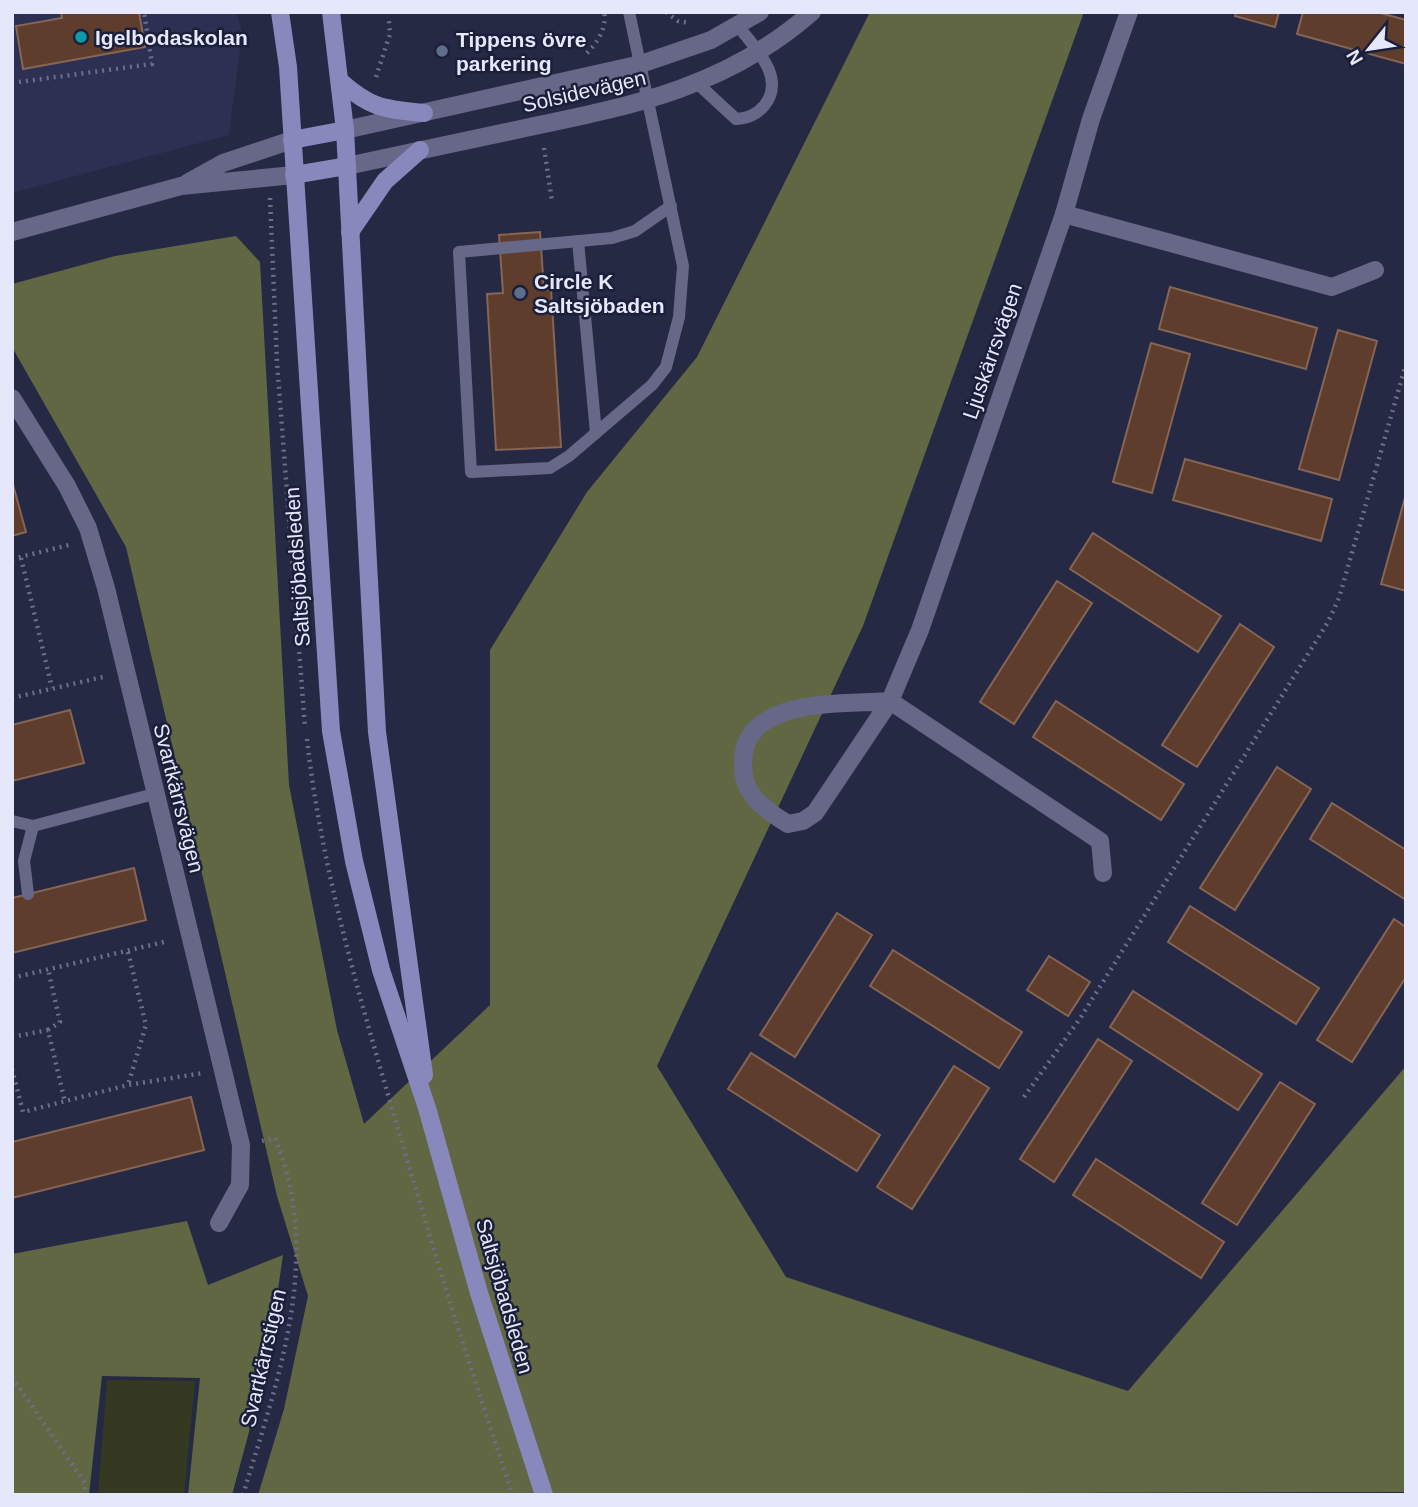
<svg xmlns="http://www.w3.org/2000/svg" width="1418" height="1507" viewBox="0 0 1418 1507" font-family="Helvetica,sans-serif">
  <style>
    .built { fill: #2c3052 }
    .green { fill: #353922 }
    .forest { fill: #616743 }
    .building { fill: #5f3d2c; stroke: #866555; stroke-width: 2 }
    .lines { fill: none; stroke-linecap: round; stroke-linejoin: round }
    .path { stroke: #6c6f87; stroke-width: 4.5; stroke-dasharray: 2 5; stroke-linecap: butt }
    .lane { stroke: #676788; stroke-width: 12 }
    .street { stroke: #676788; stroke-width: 18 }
    .secondary { stroke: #8988bd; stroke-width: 18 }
    .culture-dot { fill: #0f9aa8; stroke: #1c1f39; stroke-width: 2.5 }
    .service-dot { fill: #5c6f8a; stroke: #1c1f39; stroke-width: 2.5 }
    .labels { text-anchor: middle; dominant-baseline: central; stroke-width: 5; stroke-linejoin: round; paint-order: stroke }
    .poi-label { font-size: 21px; font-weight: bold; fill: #e5e8fb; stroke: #1c1f39; text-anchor: start }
    .street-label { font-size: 21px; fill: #e5e8fb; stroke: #1c1f39 }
  </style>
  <rect width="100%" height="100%" fill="#252944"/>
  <polygon class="built" points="12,12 237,12 242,33 229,135 12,193"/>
  <polygon class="green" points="107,1380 195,1381 184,1495 98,1495"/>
  <g class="forest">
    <polygon points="870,12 1084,12 863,626 657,1066 786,1277 1128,1391 1406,1066 1406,1492 258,1495 284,1409 308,1296 277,1196 126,547 12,347 12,284 115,256 236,236 260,262 289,785 337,1030 364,1124 490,1005 490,650 587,492 697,357"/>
    <polygon points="187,1221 208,1285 283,1255 267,1365 232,1495 188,1495 200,1378 102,1376 89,1495 12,1495 12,1254"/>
  </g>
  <g class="building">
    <polygon points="61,12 139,12 145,47 23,69 16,26 62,18"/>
    <polygon points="1236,12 1279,12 1275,27 1235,16"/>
    <polygon points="1303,12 1377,12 1406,20 1406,64 1297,34"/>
    <polygon points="540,232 544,290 551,290 561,447 496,450 487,294 503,293 499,235"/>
    <polygon points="1170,287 1317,328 1306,369 1159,329"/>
    <polygon points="1338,330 1377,341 1339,480 1299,469"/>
    <polygon points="1151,343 1190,354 1152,493 1113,482"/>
    <polygon points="1185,459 1332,499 1321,541 1173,500"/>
    <polygon points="12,481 26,532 12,536"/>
    <polygon points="1406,494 1406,591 1381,584"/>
    <polygon points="1093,533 1221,616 1198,652 1070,569"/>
    <polygon points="1057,581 1092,603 1014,724 980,702"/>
    <polygon points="1240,624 1274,647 1197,767 1162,745"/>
    <polygon points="1056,701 1184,784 1161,820 1033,737"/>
    <polygon points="70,710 84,763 12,781 12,725"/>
    <polygon points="1277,767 1311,789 1235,910 1200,888"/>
    <polygon points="1332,803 1406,850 1406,900 1310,839"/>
    <polygon points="134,868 146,920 12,953 12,898"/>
    <polygon points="1190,906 1319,988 1296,1024 1168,942"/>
    <polygon points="837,913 872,935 795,1057 760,1035"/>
    <polygon points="1394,919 1406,927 1406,977 1352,1062 1317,1040"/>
    <polygon points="893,950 1022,1032 999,1068 870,986"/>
    <polygon points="1049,956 1090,982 1068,1016 1027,990"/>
    <polygon points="1133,991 1262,1074 1238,1110 1110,1027"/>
    <polygon points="1098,1039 1132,1061 1054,1182 1020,1159"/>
    <polygon points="751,1053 880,1135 857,1171 728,1089"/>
    <polygon points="954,1066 989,1088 912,1209 877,1187"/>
    <polygon points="1280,1082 1315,1104 1237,1225 1202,1203"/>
    <polygon points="191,1097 204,1150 12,1198 12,1142"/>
    <polygon points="1096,1159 1224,1242 1201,1278 1073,1195"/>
  </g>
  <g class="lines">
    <g class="path">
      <polyline points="666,12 678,21 690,23"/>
      <path d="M 587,53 C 598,42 607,28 604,12"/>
      <polyline points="376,77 390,34 389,21"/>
      <polyline points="12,83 152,64 144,12"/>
      <polyline points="544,148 552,201"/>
      <polyline points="270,198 277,362 305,727"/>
      <polyline points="21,558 52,688"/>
      <polyline points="12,559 69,545"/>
      <polyline points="12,698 107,676"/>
      <path d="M 307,739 C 321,864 356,985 391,1105 C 429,1236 469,1366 513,1495"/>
      <polyline points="128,952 146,1025 128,1085"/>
      <polyline points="12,978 168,941"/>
      <polyline points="48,1030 60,1022 48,969"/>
      <polyline points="12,1037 48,1030 65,1102"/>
      <polyline points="12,1069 23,1112 128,1085 203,1073"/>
      <polyline points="1024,1097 1081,1017 1328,622 1339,598 1406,364"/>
      <polyline points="12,1377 85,1483 85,1495"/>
      <path d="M 243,1495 C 278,1378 324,1257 275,1138 L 262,1141"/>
    </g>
    <g class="lane">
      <polyline points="629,12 683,266 679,317 666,367 652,385 569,456 550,468 471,472 459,252 612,238 635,231 671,206"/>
      <path d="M 698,84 L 736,119 C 748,118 756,115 764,106 C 787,78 755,48 738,26"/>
      <polyline points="578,241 596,433"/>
      <polyline points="12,821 33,826 154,794"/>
      <polyline points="28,894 24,861 33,826"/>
    </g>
    <g class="street">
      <polyline points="345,130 641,64 711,40 760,12"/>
      <path d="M 347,166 C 408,153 469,140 530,127 C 636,105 728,86 812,12"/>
      <polyline points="187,183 223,163 292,140"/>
      <polyline points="1064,214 1332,287 1375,270"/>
      <polyline points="12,232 181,186 294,175"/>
      <polyline points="12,398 67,486 88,528 106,588 241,1145 240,1185 219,1223"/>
      <path d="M 890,701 C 842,705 743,696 743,763 C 742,795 764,809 788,824 L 803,821 L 815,813 L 890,701 L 920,630 L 1064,214 L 1091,119 L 1129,12"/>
      <polyline points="890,701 1100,841 1103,873"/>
    </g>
    <g class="secondary">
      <polyline points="280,12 288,67 331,731 354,861 381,970 427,1108 479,1293 544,1495"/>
      <polyline points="331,12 345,130 377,732 424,1075"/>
      <path d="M 341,82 C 372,109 384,109 424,113"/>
      <polyline points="292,140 345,130"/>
      <polyline points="294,175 347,166"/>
      <polyline points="350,232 385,181 420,150"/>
    </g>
  </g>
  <circle class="culture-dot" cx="81" cy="37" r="7"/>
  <g class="service-dot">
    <circle cx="442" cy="51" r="7"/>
    <circle cx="520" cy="293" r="7"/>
  </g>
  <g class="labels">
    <g class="poi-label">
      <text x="95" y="37">Igelbodaskolan</text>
      <text x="456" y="39">Tippens övre<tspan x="456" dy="24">parkering</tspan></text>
      <text x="534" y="281">Circle K<tspan x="534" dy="24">Saltsjöbaden</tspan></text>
    </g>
    <g class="street-label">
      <text transform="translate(584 91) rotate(-13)">Solsidevägen</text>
      <text transform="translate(992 351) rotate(-71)">Ljuskärrsvägen</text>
      <text transform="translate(297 567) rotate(-94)">Saltsjöbadsleden</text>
      <text transform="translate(179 798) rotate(76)">Svartkärrsvägen</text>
      <text transform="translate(505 1296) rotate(74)">Saltsjöbadsleden</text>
      <text transform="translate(263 1358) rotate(-77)">Svartkärrstigen</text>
    </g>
  </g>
  <rect width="1418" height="1507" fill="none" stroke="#e5e8fb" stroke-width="28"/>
  <g transform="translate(1369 49) rotate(240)" stroke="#1c1f39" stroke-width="5" paint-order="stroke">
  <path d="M0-5L12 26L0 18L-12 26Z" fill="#e5e8fb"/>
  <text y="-10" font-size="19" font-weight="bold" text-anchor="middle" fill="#e5e8fb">N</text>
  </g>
</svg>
